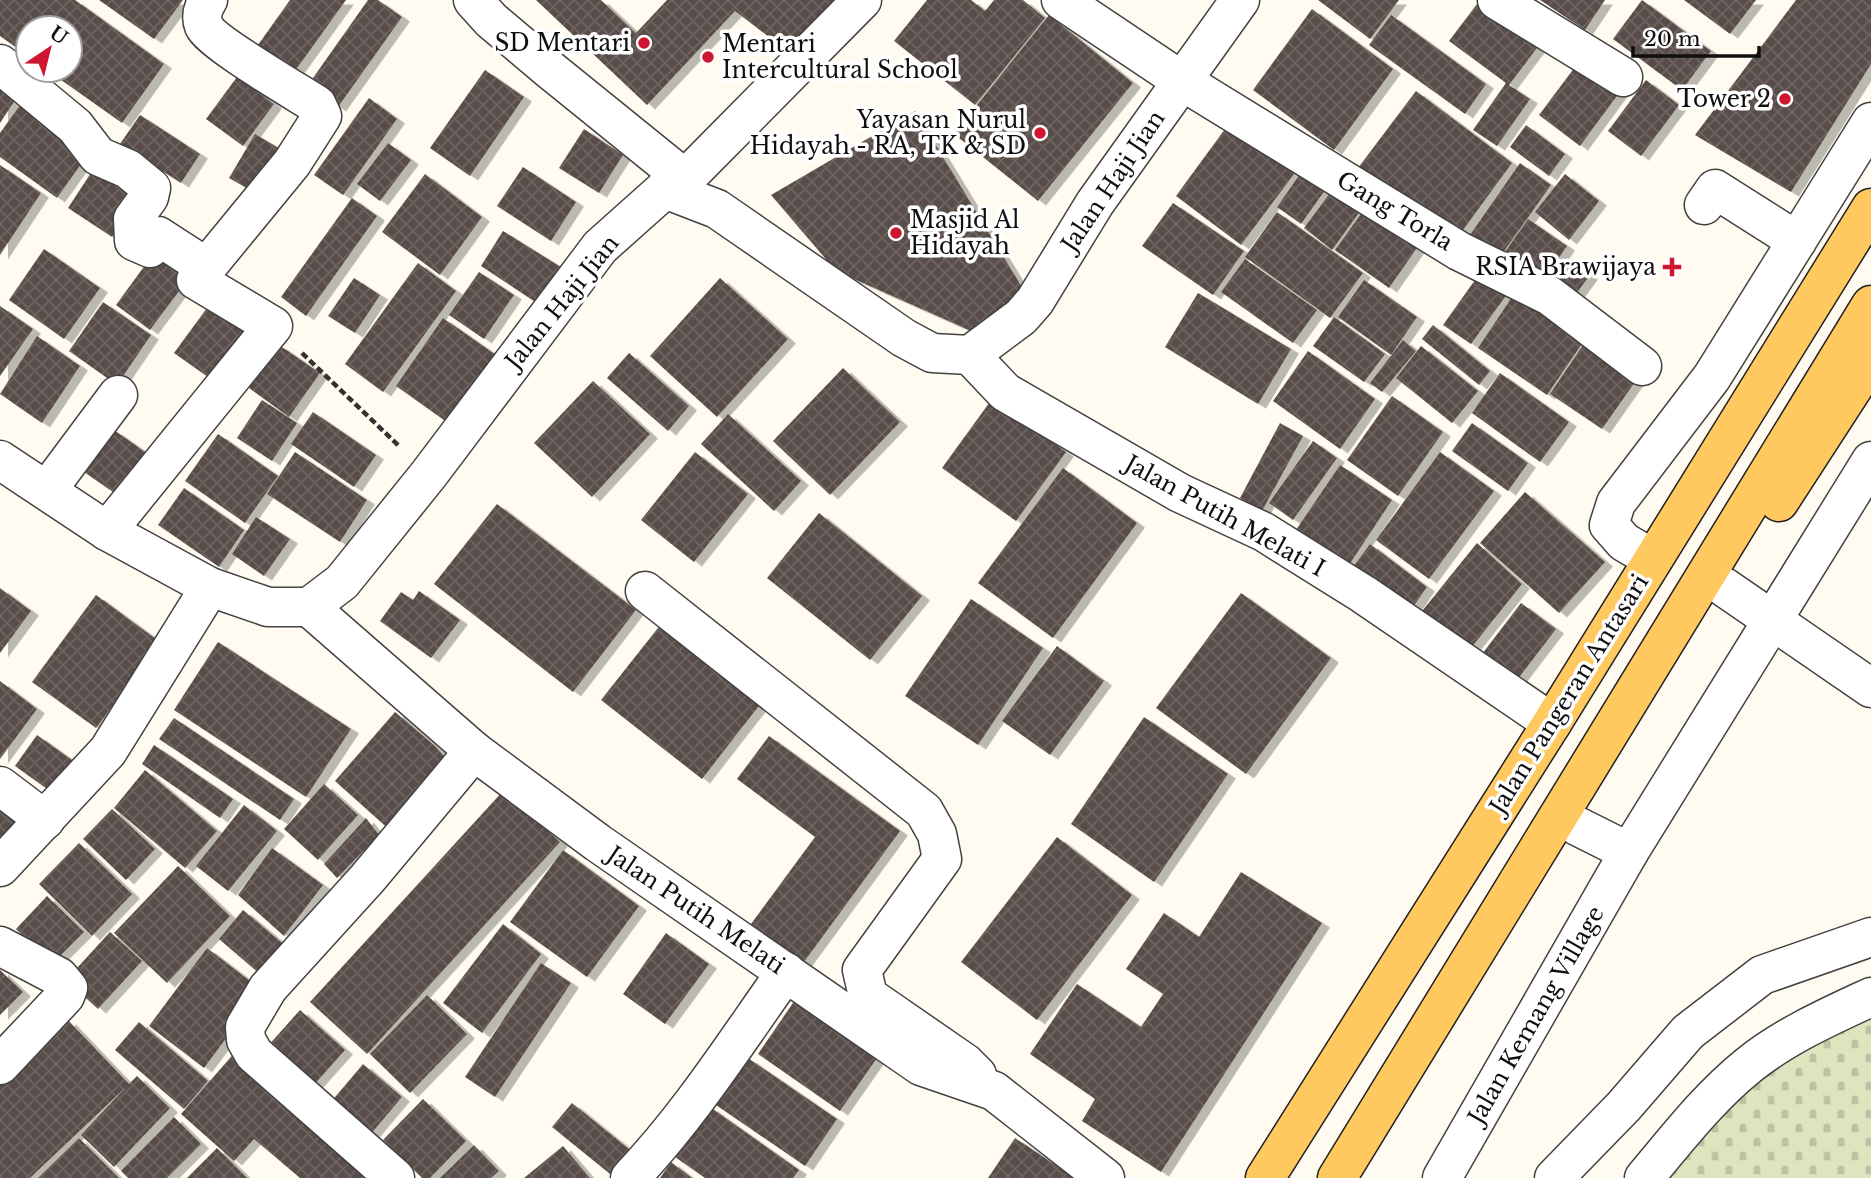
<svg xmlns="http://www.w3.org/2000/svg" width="1871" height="1178" viewBox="0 0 1871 1178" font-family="'Libre Baskerville',serif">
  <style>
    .cemetery { fill: url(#cemetery-stones) }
    .building { fill: url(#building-cross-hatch); filter: url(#shadow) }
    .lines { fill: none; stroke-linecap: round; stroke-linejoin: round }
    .minor-casing { stroke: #424242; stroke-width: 41 }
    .major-casing { stroke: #202020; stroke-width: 41 }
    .path { stroke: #313131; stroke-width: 4.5; stroke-dasharray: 7 3.5; stroke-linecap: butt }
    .minor { stroke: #fff; stroke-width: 38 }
    .major { stroke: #ffc960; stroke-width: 38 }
    .poi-dot { fill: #cf1630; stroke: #fff; stroke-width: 2.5 }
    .labels { text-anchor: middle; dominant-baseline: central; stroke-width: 7; stroke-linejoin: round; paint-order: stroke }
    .poi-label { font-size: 23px; fill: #0f0f0f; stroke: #fff; text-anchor: end }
    .street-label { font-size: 23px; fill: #0f0f0f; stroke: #fff }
  </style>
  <defs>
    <pattern id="cemetery-stones" width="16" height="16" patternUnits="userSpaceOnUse" patternTransform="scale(1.75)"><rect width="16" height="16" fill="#dce5be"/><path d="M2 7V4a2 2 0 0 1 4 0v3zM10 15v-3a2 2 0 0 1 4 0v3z" fill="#bcc3a2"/></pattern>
    <pattern id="building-cross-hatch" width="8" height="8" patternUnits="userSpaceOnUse" patternTransform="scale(1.75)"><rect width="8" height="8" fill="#594e4a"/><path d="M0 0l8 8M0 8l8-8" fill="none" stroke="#6c6360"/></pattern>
    <filter id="shadow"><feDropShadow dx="8" dy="4.5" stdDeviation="0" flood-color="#0004"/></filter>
  </defs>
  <rect width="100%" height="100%" fill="#fffbf0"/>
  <polygon class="cemetery" points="1871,1014 1871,1178 1666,1178 1714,1116 1791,1048"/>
  <g class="building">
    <polygon points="0,0 75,0 164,64 122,123 47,70 70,70 70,28 28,28 28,56 0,36"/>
    <polygon points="99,0 183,0 154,39"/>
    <polygon points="290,0 346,0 290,78 253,52"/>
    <polygon points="368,0 378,0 402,17 338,107 308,85"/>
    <polygon points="536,0 601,0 636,33 667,0 842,0 790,53 735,11 647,105"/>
    <polygon points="927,0 971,0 985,11 994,0 1023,0 1045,18 975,105 894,41"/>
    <polygon points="1318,0 1399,0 1370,39"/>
    <polygon points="1480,0 1543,40 1509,85 1530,99 1497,146 1473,130 1506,83 1449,41"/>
    <polygon points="1540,0 1605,0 1585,30"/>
    <polygon points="1642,0 1711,51 1682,90 1613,39"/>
    <polygon points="1684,0 1756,0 1730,34"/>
    <polygon points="1796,0 1871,0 1871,64 1791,192 1695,135"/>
    <polygon points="1312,9 1393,69 1334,150 1253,90"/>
    <polygon points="1049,15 1133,83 1038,201 954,134"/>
    <polygon points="1391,15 1486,84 1465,114 1369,45"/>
    <polygon points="1581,59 1622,89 1580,146 1539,115"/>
    <polygon points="485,70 524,97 470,176 430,148"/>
    <polygon points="0,73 23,88 0,123"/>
    <polygon points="237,77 274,104 243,146 206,119"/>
    <polygon points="1646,80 1679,105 1641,156 1608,131"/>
    <polygon points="1416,91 1512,163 1455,241 1358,168"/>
    <polygon points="369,98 397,119 343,195 314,175"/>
    <polygon points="23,101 91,150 57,198 0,157 0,133"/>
    <polygon points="915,111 1031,302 978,334 836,271 771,195"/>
    <polygon points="140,115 200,154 181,183 120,144"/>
    <polygon points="1233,118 1306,158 1241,245 1176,196"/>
    <polygon points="1526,125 1565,154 1549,176 1510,147"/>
    <polygon points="584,129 623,155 599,193 559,168"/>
    <polygon points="255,134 287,153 261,196 229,178"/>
    <polygon points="388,143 411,160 380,201 357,184"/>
    <polygon points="1309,161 1333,179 1301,224 1277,207"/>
    <polygon points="98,162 143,191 112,237 68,208"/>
    <polygon points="1520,163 1551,185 1500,257 1470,235"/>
    <polygon points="0,165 41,193 0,255"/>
    <polygon points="523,167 576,202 551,241 497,206"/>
    <polygon points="425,174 482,217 440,275 382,232"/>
    <polygon points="1565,174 1599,201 1569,240 1535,212"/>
    <polygon points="1341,178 1369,199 1332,250 1304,228"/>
    <polygon points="352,198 377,216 306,316 281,297"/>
    <polygon points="1371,200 1426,235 1389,288 1335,250"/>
    <polygon points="1173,203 1244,251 1213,295 1142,246"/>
    <polygon points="1277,212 1363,273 1330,318 1245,257"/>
    <polygon points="1528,219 1567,246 1544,279 1505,252"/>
    <polygon points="503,231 572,274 549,311 481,266"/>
    <polygon points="159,246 194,271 150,330 116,305"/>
    <polygon points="44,249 100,288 64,339 9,300"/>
    <polygon points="1245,259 1317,310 1293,343 1221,292"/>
    <polygon points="1568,260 1590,275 1571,301 1550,286"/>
    <polygon points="418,263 456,291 383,392 345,364"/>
    <polygon points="479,272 514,295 484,339 449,315"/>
    <polygon points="1480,273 1508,293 1471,344 1443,325"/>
    <polygon points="354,278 380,295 355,333 328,316"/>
    <polygon points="720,278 788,339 717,417 650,356"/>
    <polygon points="1364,280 1417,317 1391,355 1338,317"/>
    <polygon points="1520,285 1590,332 1547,395 1478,348"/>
    <polygon points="1198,293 1291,349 1258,404 1165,347"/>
    <polygon points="215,297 264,326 222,387 174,353"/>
    <polygon points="103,302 151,335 117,385 69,351"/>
    <polygon points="0,306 33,329 0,376"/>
    <polygon points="1334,317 1385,354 1364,382 1313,346"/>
    <polygon points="443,318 499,357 451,425 396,386"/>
    <polygon points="1433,325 1490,371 1479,385 1422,339"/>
    <polygon points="37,336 80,366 42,423 0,394"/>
    <polygon points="1589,336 1642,372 1602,429 1550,394"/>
    <polygon points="1403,340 1416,351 1382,392 1370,383"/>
    <polygon points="279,345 320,373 289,417 249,388"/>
    <polygon points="1421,346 1478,391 1452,423 1396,378"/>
    <polygon points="1308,351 1375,399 1340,449 1273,401"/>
    <polygon points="629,353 689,406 668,431 607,378"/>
    <polygon points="843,368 900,422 830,495 773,441"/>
    <polygon points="1500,373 1569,422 1540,462 1472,413"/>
    <polygon points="593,381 650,434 592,497 534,443"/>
    <polygon points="1392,396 1443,432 1398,496 1347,460"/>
    <polygon points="992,399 1066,452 1016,521 942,468"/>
    <polygon points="262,400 297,423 272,461 237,438"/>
    <polygon points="313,412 376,455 354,487 291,444"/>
    <polygon points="728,414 801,481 774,511 701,444"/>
    <polygon points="1280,423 1303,436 1262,511 1240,498"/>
    <polygon points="1472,423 1528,463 1508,491 1452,451"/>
    <polygon points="114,430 155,459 126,501 84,472"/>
    <polygon points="218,434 278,476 245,523 185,481"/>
    <polygon points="1313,441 1337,458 1293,520 1269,503"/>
    <polygon points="295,452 367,500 340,542 267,494"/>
    <polygon points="695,452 748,494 694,562 641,520"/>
    <polygon points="1440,452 1494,491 1429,579 1376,540"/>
    <polygon points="1340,465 1392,500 1349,565 1296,530"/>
    <polygon points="1063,468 1137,523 1053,638 978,583"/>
    <polygon points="184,488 244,530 219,567 158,525"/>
    <polygon points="1525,492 1605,562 1559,613 1480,543"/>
    <polygon points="497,504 636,610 573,692 434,584"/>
    <polygon points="819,513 922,596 870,660 767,578"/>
    <polygon points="256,517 290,539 264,576 232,554"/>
    <polygon points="1477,543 1522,584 1467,653 1418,616"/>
    <polygon points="1370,544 1427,587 1411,610 1353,567"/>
    <polygon points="0,588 31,611 0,653"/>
    <polygon points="419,591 460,620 431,658 380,621 401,592 413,600"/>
    <polygon points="1241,593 1331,658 1246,774 1156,708"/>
    <polygon points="96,595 160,642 96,728 32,682"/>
    <polygon points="971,599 1043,648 978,745 905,696"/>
    <polygon points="1521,603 1556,629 1514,684 1479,658"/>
    <polygon points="665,619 765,698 702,779 601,700"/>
    <polygon points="218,642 351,729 306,797 174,710"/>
    <polygon points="1057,646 1104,681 1050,755 1002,721"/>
    <polygon points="0,681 37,709 0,759"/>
    <polygon points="395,712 435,746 450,763 392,832 335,781"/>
    <polygon points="1144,717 1228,774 1154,882 1071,824"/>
    <polygon points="174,718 294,799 280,820 159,739"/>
    <polygon points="37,735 76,763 54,794 15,766"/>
    <polygon points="769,736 900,831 804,962 751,924 815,837 737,779"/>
    <polygon points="154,745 233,799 220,818 142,764"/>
    <polygon points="145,770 217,831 185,868 114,808"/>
    <polygon points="324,784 358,815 318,860 284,829"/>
    <polygon points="504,790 560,842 367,1054 310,1002"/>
    <polygon points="0,791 35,816 0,853"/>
    <polygon points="244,805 277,831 228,891 196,866"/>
    <polygon points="112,809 155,849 126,880 83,839"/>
    <polygon points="366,818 379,835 337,878 324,864"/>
    <polygon points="1057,837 1132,895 1037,1020 961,962"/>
    <polygon points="79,843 132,894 92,936 39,884"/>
    <polygon points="272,848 323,885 284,936 238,895"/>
    <polygon points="563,850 639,906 587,977 510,922"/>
    <polygon points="178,866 230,916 167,983 114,933"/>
    <polygon points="1241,872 1322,923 1161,1172 1082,1121 1095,1099 1030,1054 1077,984 1141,1027 1163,994 1126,969 1164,913 1199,937"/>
    <polygon points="47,896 84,932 52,964 16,929"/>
    <polygon points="243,910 294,953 269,982 219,939"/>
    <polygon points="503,924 541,954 482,1033 443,1003"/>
    <polygon points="110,932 142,961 98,1009 66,980"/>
    <polygon points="666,933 709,964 665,1024 623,994"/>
    <polygon points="207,948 262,990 204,1068 149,1026"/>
    <polygon points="541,963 571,983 495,1097 465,1077"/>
    <polygon points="0,970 23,992 0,1015"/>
    <polygon points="427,995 467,1034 410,1093 370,1054"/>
    <polygon points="795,1000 877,1058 840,1111 758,1054"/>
    <polygon points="300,1010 345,1050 312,1087 267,1047"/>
    <polygon points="68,1020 129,1084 137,1076 170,1108 114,1167 81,1135 127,1086 30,1178 0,1178 0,1084"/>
    <polygon points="139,1022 208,1081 184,1109 115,1050"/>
    <polygon points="237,1050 383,1178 300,1178 254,1139 234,1161 181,1114"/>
    <polygon points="748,1058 837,1119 805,1166 716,1105"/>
    <polygon points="363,1064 402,1097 370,1135 331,1102"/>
    <polygon points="423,1099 466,1141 430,1178 422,1178 383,1140"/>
    <polygon points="572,1103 635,1154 615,1178 552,1127"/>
    <polygon points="710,1107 799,1170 793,1178 705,1178 675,1157"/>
    <polygon points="174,1117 201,1144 167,1178 128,1178 121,1171"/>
    <polygon points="79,1138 119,1178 38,1178"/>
    <polygon points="1015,1138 1075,1178 988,1178"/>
    <polygon points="474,1145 499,1171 491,1178 440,1178"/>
    <polygon points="563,1146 590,1178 524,1178"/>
    <polygon points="217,1148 247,1178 187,1178"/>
    <polygon points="671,1162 692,1178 660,1178"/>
  </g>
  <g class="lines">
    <defs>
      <g id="minor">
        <polyline points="473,0 491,20 549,69 685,179"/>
        <polyline points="1061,0 1182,81 1459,251 1550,296 1642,366"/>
        <polyline points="1497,0 1623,77"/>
        <polyline points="0,64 75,126 98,156 128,169 151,188 149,197 133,219 134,241 150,248 158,236 206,267"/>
        <polyline points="665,189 685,179 862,0"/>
        <polyline points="1704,205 1715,189 1797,241"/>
        <polyline points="970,355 1005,392 1180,493 1264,532 1363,594 1552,723"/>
        <polyline points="0,460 107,531 210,587 268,607 309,607 342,582 429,474 600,247 665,189 717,209 904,338 932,353 970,355 1021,317 1035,301 1095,203 1240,0"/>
        <polyline points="48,489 118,395"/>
        <path d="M 107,531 L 273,326 L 196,280 L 292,163 L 322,116 L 317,105 C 297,92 211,42 204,26 C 200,16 203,8 208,0"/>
        <polyline points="1653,559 1624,542 1609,525 1616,503 1712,377 1871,122"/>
        <polyline points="1724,587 1871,688"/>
        <polyline points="645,591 924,811 937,834 942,859 862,970 868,996 965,1063 977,1075"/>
        <polyline points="309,607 474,751 598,843 921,1066 994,1091 1105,1178"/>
        <polyline points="0,786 45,820"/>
        <polyline points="1577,826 1629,852"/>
        <polyline points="0,867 108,751 210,587"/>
        <polyline points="0,946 59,977 68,988 65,996 0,1065"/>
        <polyline points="395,1178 254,1054 246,1040 245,1027 268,988 367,879 474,751"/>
        <path d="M 630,1178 C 690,1115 736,1042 786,972"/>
        <polyline points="1442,1178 1629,852 1871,461"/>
        <polyline points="1554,1178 1624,1106 1688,1032 1762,975 1871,937"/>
        <path d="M 1644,1178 C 1677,1139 1709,1097 1749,1065 C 1785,1036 1830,1016 1871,997"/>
      </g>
      <g id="major">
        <polyline points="1779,502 1871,360"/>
        <polyline points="1265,1178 1552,723 1871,208"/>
        <polyline points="1337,1178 1871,305"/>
      </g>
    </defs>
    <use href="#minor" class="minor-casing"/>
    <use href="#major" class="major-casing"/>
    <polyline class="path" points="302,353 399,446"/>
    <use href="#minor" class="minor"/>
    <use href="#major" class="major"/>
  </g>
  <g class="poi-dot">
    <circle cx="644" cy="43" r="7"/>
    <circle cx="708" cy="57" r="7"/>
    <circle cx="1785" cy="99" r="7"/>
    <circle cx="1040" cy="133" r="7"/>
    <circle cx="896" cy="233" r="7"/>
    <path d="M1668.5 256.5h7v7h7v7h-7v7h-7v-7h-7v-7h7z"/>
  </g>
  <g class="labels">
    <g class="poi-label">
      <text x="630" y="43">SD Mentari</text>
      <text x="722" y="44" text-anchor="start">Mentari<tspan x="722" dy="26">Intercultural School</tspan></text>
      <text x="1771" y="99">Tower 2</text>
      <text x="1026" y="120">Yayasan Nurul<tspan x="1026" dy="26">Hidayah - RA, TK &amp; SD</tspan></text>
      <text x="910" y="220" text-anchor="start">Masjid Al<tspan x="910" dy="26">Hidayah</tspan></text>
      <text x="1656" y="267">RSIA Brawijaya</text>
    </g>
    <g class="street-label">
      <text transform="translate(1113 181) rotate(-56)">Jalan Haji Jian</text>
      <text transform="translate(1395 211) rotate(31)">Gang Torla</text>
      <text transform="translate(562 302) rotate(-51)">Jalan Haji Jian</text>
      <text transform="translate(1225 516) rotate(29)">Jalan Putih Melati I</text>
      <text transform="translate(1569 694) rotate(-58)">Jalan Pangeran Antasari</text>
      <text transform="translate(696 910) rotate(34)">Jalan Putih Melati</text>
      <text transform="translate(1536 1015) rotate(-60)">Jalan Kemang Village</text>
    </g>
  </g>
  <g transform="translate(49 49) rotate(35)"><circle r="33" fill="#ffffff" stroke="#9f9f9f" stroke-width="2"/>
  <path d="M0-5L12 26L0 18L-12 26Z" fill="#cf1630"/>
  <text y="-10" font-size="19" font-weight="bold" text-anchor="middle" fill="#0f0f0f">U</text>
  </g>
  <path d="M1633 46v10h126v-10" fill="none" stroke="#0f0f0f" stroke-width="3.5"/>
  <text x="1644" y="46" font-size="21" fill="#0f0f0f" stroke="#ffffff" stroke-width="5" paint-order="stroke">20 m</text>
</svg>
